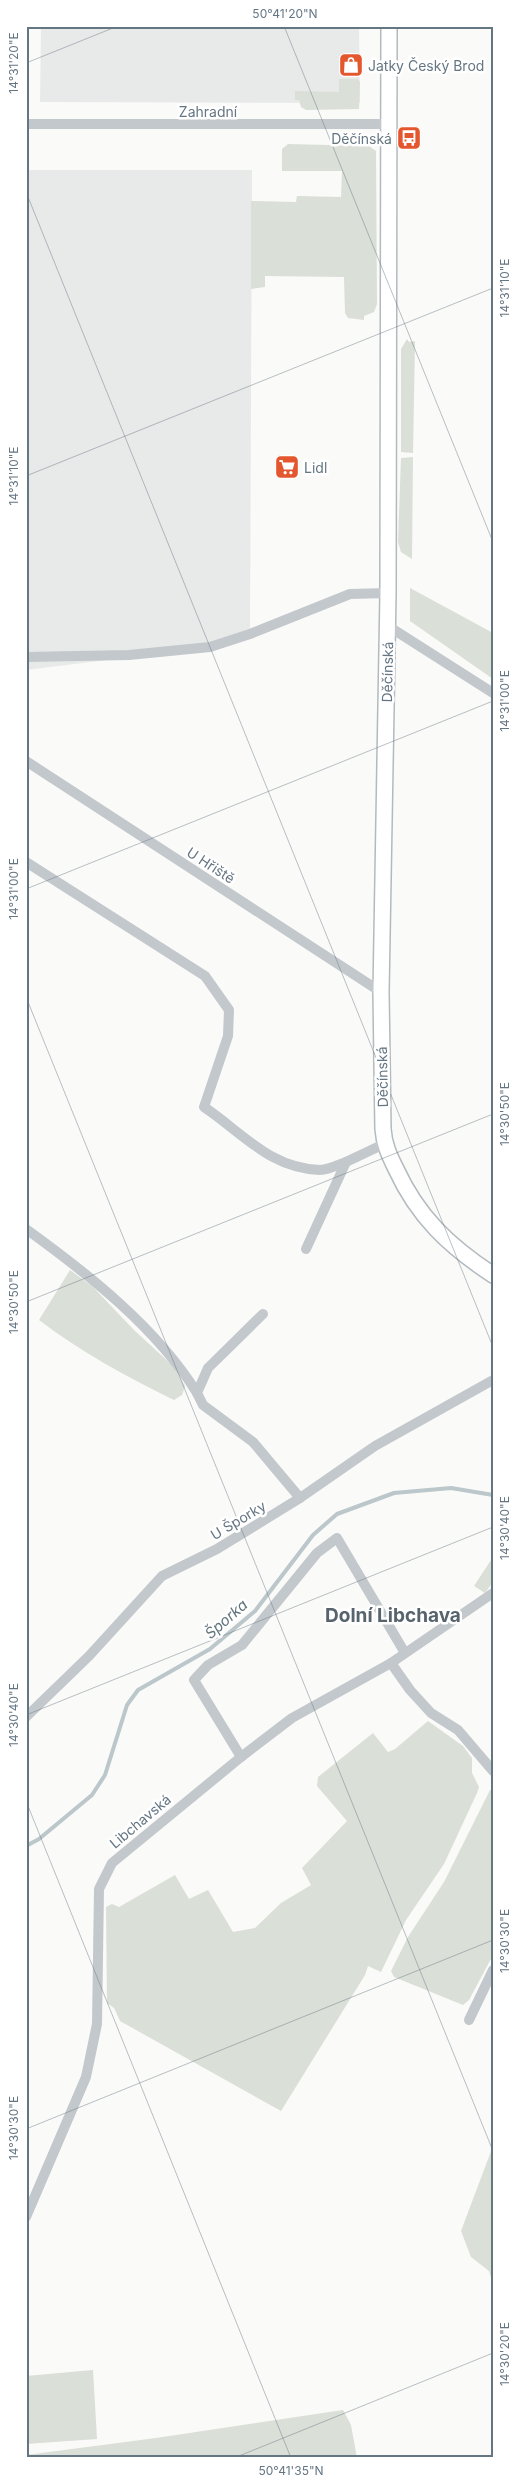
<svg xmlns="http://www.w3.org/2000/svg" width="519" height="2484" viewBox="0 0 519 2484" font-family="Inter,sans-serif">
  <style>
    .built { fill: #e8e9e9 }
    .green { fill: #dadfd7 }
    .lines { fill: none; stroke-linecap: round; stroke-linejoin: round }
    .stream { stroke: #bbc7cb; stroke-width: 4 }
    .secondary-casing { stroke: #b3babf; stroke-width: 18 }
    .street { stroke: #c3c8cc; stroke-width: 10 }
    .secondary { stroke: #fff; stroke-width: 15 }
    .ticks { fill: none; stroke: #657683; stroke-width: 1; stroke-opacity: 0.45 }
    .labels { text-anchor: middle; dominant-baseline: central; stroke-width: 5; stroke-linejoin: round; paint-order: stroke }
    .poi-label { font-size: 14px; fill: #657683; stroke: #fff; text-anchor: start }
    .street-label { font-size: 14px; fill: #657683; stroke: #fff }
    .water-label { font-size: 15px; font-style: italic; fill: #60757c; stroke: #fff }
    .district-label { font-size: 19px; font-weight: bold; fill: #57646e; stroke: #fff }
    .neatline { fill: none; stroke: #657683; stroke-width: 2 }
    .ticks-label { font-size: 12px; text-anchor: middle; fill: #657683 }
  </style>
  <rect width="100%" height="100%" fill="#fafaf8"/>
  <g class="built">
    <polygon points="41,26 359,26 360,103 40,102"/>
    <polygon points="26,170 252,170 250,634 204,648 26,670"/>
  </g>
  <g class="green">
    <polygon points="339,79 358,79 360,82 359,109 306,110 301,107 299,100 295,100 295,91 339,92"/>
    <polygon points="288,144 369,146 376,151 377,304 374,312 364,316 364,320 348,318 345,313 344,277 265,276 265,287 251,289 251,201 296,202 297,196 341,197 342,171 282,171 282,149"/>
    <polygon points="407,339 409,342 415,341 413,453 401,452 401,349"/>
    <polygon points="413,457 412,559 401,552 398,542 401,458"/>
    <polygon points="410,588 493,633 493,679 410,621"/>
    <path d="M 70,1270 L 93,1287 L 134,1330 L 173,1366 L 185,1386 L 182,1395 L 174,1400 C 127,1377 81,1352 39,1320 Z"/>
    <polygon points="491,1560 493,1582 485,1593 474,1586"/>
    <polygon points="428,1721 463,1746 472,1758 472,1773 479,1787 477,1793 444,1864 406,1920 381,1972 368,1966 365,1975 281,2111 120,2021 114,2008 107,2003 106,1907 112,1904 119,1907 175,1875 189,1899 208,1890 233,1932 255,1928 281,1903 311,1885 302,1868 347,1821 317,1786 318,1777 373,1733 388,1752 395,1749"/>
    <polygon points="490,1790 493,1790 493,1955 469,2000 463,2005 394,1977 391,1971 408,1937 444,1882"/>
    <polygon points="493,2146 493,2285 489,2271 471,2257 461,2231"/>
    <polygon points="93,2370 97,2439 26,2444 26,2376"/>
    <polygon points="343,2410 351,2425 357,2458 26,2458 26,2455 156,2438"/>
  </g>
  <g class="lines">
    <polyline class="stream" points="26,1846 39,1839 92,1795 105,1775 127,1705 138,1690 210,1649 255,1611 313,1535 337,1514 394,1493 451,1488 493,1495"/>
    <defs>
      <path id="secondary" d="M 389,26 L 388,593 L 381,992 L 383,1129 C 384,1144 389,1155 396,1169 C 418,1217 449,1246 493,1275"/>
    </defs>
    <use href="#secondary" class="secondary-casing"/>
    <g class="street">
      <polyline points="26,124 389,124"/>
      <polyline points="388,626 493,693"/>
      <polyline points="26,657 129,655 210,647 250,634 350,594 388,593"/>
      <polyline points="26,761 381,992"/>
      <path d="M 26,862 L 205,976 L 229,1010 L 228,1036 L 204,1107 C 243,1133 269,1168 320,1170 C 328,1170 338,1165 346,1162"/>
      <path d="M 26,1229 C 87,1273 157,1328 197,1393"/>
      <polyline points="306,1249 346,1162 384,1144"/>
      <polyline points="263,1314 208,1368 197,1393 203,1405 253,1442 300,1498"/>
      <polyline points="391,1663 410,1690 431,1713 458,1730 493,1771"/>
      <polyline points="26,1717 89,1656 162,1576 217,1549 300,1498 375,1446 493,1380"/>
      <polyline points="241,1757 194,1680 208,1665 242,1645 317,1553 337,1538 405,1653"/>
      <polyline points="469,2020 493,1970"/>
      <polyline points="26,2217 86,2077 97,2024 99,1889 112,1863 241,1757 292,1718 391,1663 493,1593"/>
    </g>
    <use href="#secondary" class="secondary"/>
  </g>
  <path class="ticks" d="M 284,26 L 493,542M 26,63 L 118,26M 26,192 L 493,1347M 26,476 L 493,288M 26,889 L 493,701M 26,997 L 493,2151M 26,1302 L 493,1114M 26,1715 L 493,1527M 26,1801 L 291,2458M 26,2129 L 493,1940M 234,2458 L 493,2353"/>
  <defs>
    <symbol id="shop-square" viewBox="-11 -11 22 22"><rect x="-9" y="-9" width="18" height="18" rx="4" fill="#e4572e" stroke="#fff"/><path d="M-5-2.5h2.3a2.7 3.5 0 0 1 5.4 0H5L5.5 6h-11ZM-1.5-2.5h3a1.5 2.3 0 0 0-3 0Z" fill="#fff"/></symbol>
    <symbol id="bus-square" viewBox="-11 -11 22 22"><rect x="-9" y="-9" width="18" height="18" rx="4" fill="#e4572e" stroke="#fff"/><path d="M-5-6H5V4H4V6H2V4H-2V6H-4V4H-5ZM-3.5-4V0h7V-4ZM-3.5 1.2v1.5H-2V1.2ZM2 1.2v1.5H3.5V1.2Z" fill="#fff"/></symbol>
    <symbol id="supermarket-square" viewBox="-11 -11 22 22"><rect x="-9" y="-9" width="18" height="18" rx="4" fill="#e4572e" stroke="#fff"/><path d="M-6-5.5h2.5l.6 2H6L4.5 2H-2.5L-4.4-4H-6ZM-1.5 3.2a1.3 1.3 0 1 0 .1 0ZM3 3.2a1.3 1.3 0 1 0 .1 0Z" fill="#fff"/></symbol>
  </defs>
  <g fill-rule="evenodd">
    <use href="#shop-square" x="337" y="51" width="28" height="28"/>
    <use href="#bus-square" x="395" y="124" width="28" height="28"/>
    <use href="#supermarket-square" x="273" y="453" width="28" height="28"/>
  </g>
  <g class="labels">
    <g class="poi-label">
      <text x="368" y="65">Jatky Český Brod</text>
      <text x="392" y="138" text-anchor="end">Děčínská</text>
      <text x="304" y="467">Lidl</text>
    </g>
    <g class="street-label">
      <text x="208" y="111">Zahradní</text>
      <text transform="translate(387 672) rotate(-89)">Děčínská</text>
      <text transform="translate(211 865) rotate(33)">U Hřiště</text>
      <text transform="translate(382 1077) rotate(-91)">Děčínská</text>
      <text transform="translate(238 1520) rotate(-31)">U Šporky</text>
      <text transform="translate(140 1821) rotate(-40)">Libchavská</text>
    </g>
    <g class="water-label">
      <text transform="translate(226 1619) rotate(-41)">Šporka</text>
    </g>
    <g class="district-label">
      <text x="393" y="1615">Dolní Libchava</text>
    </g>
  </g>
  <rect width="519" height="2484" fill="none" stroke="#ffffff" stroke-width="55"/>
  <rect x="28" y="28" width="464" height="2428" class="neatline"/>
  <g class="ticks-label">
    <text x="285" y="18">50°41'20"N</text>
    <text transform="translate(14 63) rotate(-90)" y="4">14°31'20"E</text>
    <text transform="translate(505 288) rotate(-90)" y="4">14°31'10"E</text>
    <text transform="translate(14 476) rotate(-90)" y="4">14°31'10"E</text>
    <text transform="translate(505 701) rotate(-90)" y="4">14°31'00"E</text>
    <text transform="translate(14 889) rotate(-90)" y="4">14°31'00"E</text>
    <text transform="translate(505 1114) rotate(-90)" y="4">14°30'50"E</text>
    <text transform="translate(14 1302) rotate(-90)" y="4">14°30'50"E</text>
    <text transform="translate(505 1528) rotate(-90)" y="4">14°30'40"E</text>
    <text transform="translate(14 1715) rotate(-90)" y="4">14°30'40"E</text>
    <text transform="translate(505 1941) rotate(-90)" y="4">14°30'30"E</text>
    <text transform="translate(14 2128) rotate(-90)" y="4">14°30'30"E</text>
    <text transform="translate(505 2354) rotate(-90)" y="4">14°30'20"E</text>
    <text x="291" y="2475">50°41'35"N</text>
  </g>
</svg>
